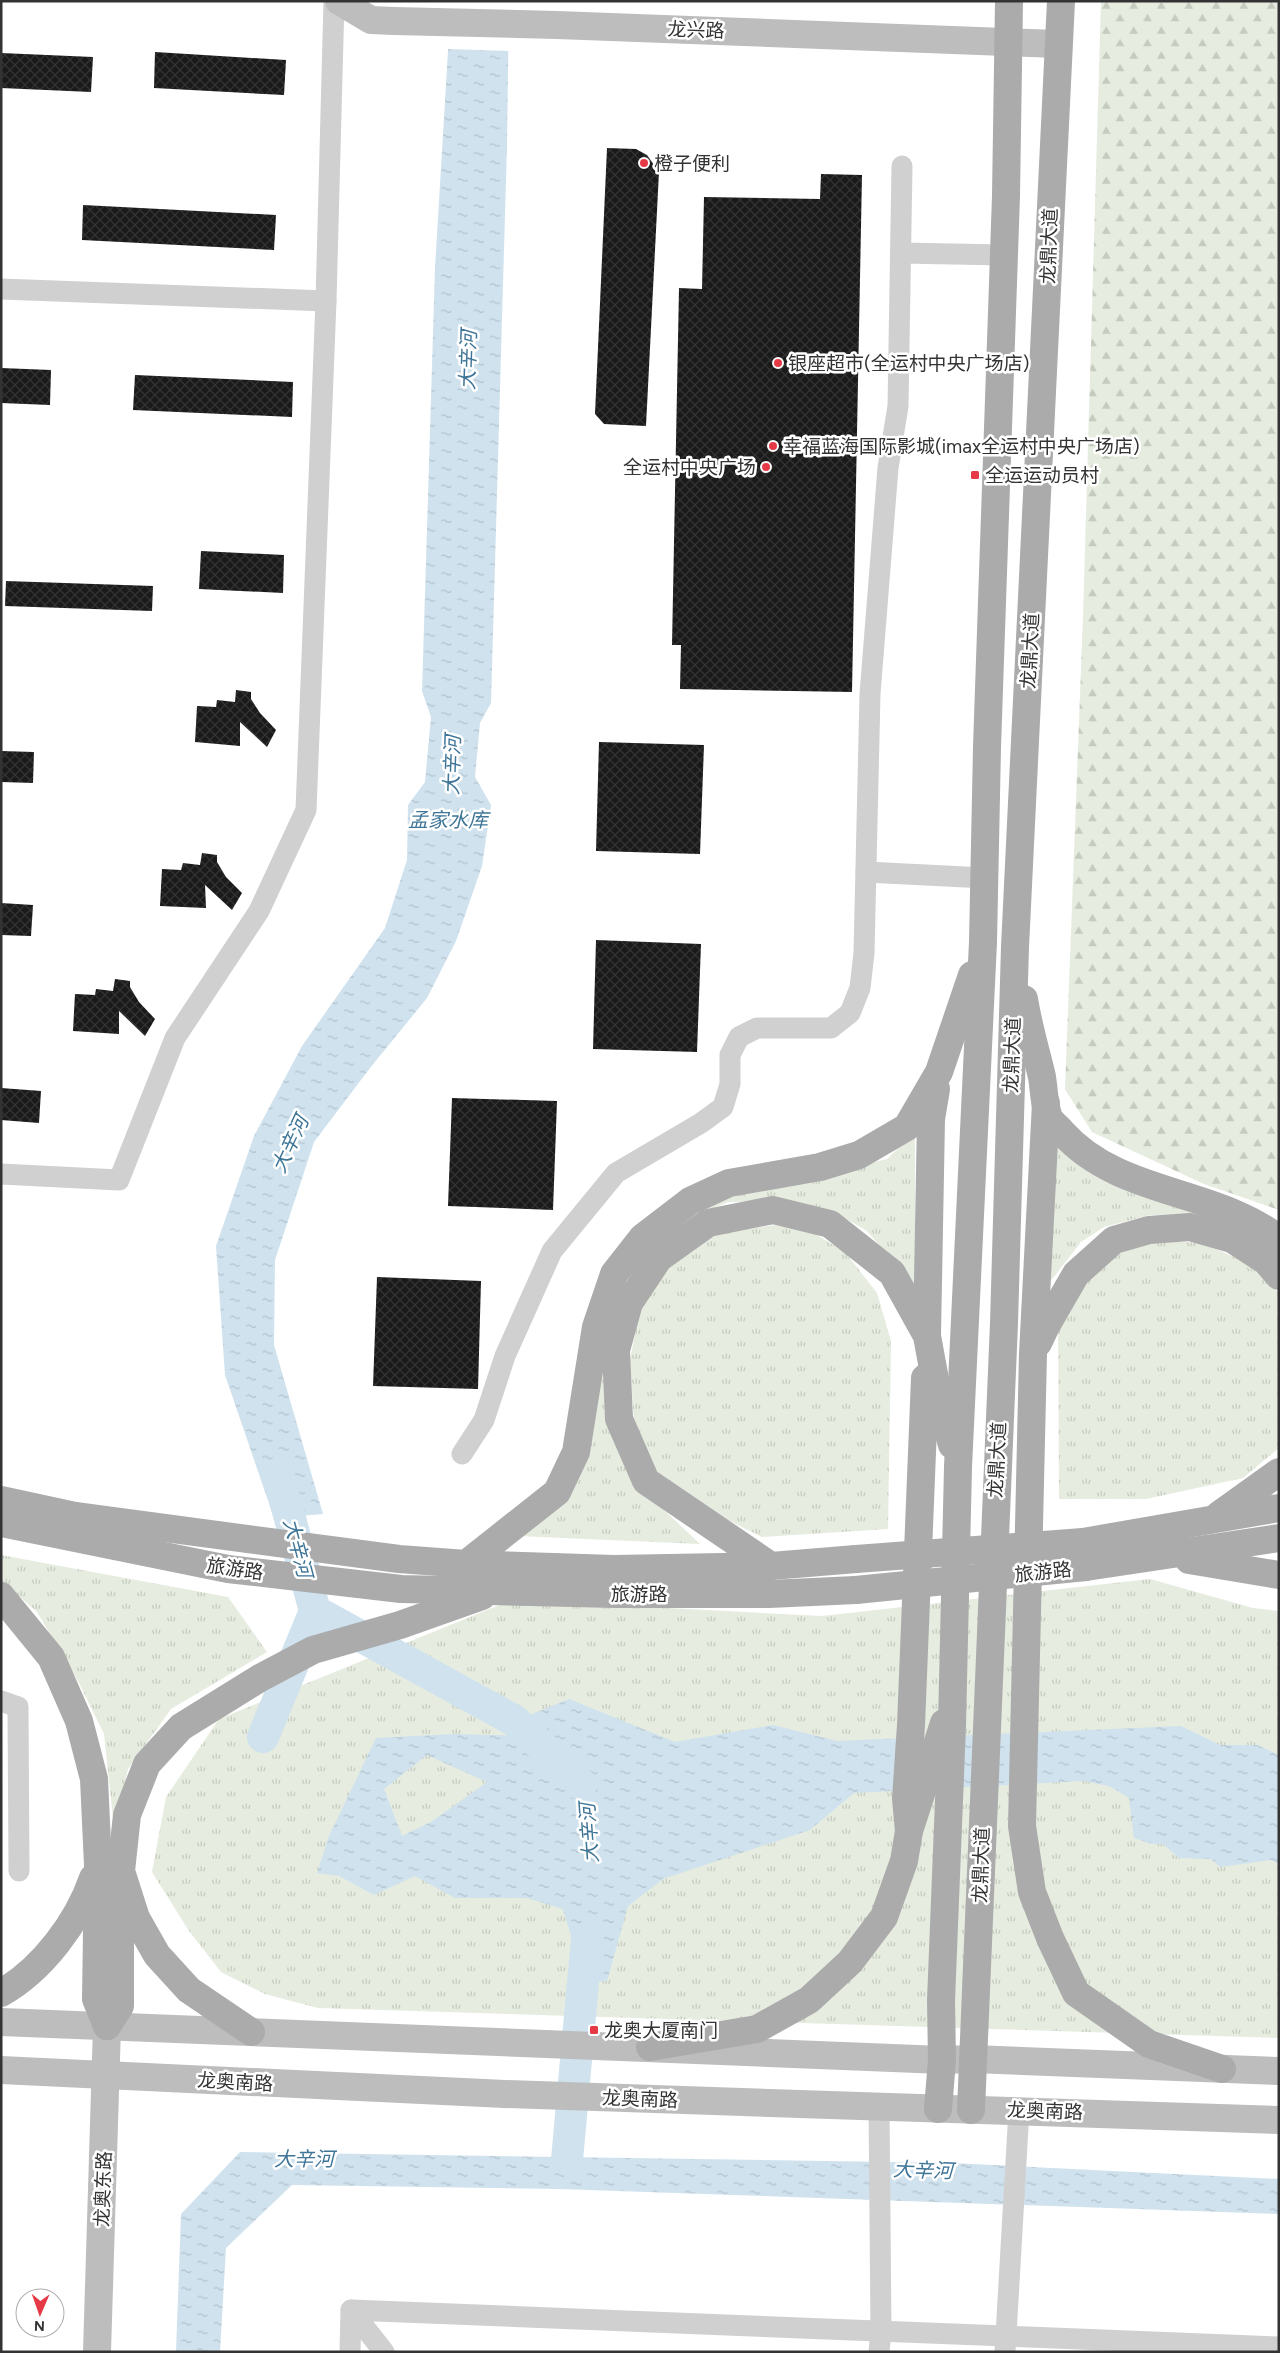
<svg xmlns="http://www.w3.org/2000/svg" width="1280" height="2353" viewBox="0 0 1280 2353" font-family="Figtree,'Noto Sans SC',sans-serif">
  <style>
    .forest { fill: url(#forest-firs) }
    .park { fill: url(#park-tufts) }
    .water { fill: url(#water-ripples); fill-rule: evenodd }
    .pier { fill: #fff }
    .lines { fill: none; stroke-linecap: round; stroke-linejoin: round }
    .river { stroke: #cfe2ee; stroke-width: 32 }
    .building { fill: url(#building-cross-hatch) }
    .street { stroke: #d0d0d0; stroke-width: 21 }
    .secondary { stroke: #bdbdbd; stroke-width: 28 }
    .primary { stroke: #ababab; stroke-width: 28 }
    .primary-bridge { stroke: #ababab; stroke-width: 28 }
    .poi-dot { fill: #e63946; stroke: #fff; stroke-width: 2 }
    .labels { text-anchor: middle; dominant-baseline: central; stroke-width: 5; stroke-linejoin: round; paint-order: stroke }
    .street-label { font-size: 19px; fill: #333; stroke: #fff }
    .poi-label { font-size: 19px; fill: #333; stroke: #fff; text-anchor: start }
    .water-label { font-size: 20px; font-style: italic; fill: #3f7597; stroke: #fff }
  </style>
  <defs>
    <pattern id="forest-firs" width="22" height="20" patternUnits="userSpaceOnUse" patternTransform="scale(1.25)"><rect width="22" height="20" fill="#e6ecdf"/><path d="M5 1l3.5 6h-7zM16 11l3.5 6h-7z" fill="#c6cbc0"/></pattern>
    <pattern id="park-tufts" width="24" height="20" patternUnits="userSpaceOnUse" patternTransform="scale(1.25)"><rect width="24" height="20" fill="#e6ecdf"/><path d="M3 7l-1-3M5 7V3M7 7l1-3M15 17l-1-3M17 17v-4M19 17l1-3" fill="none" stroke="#c6cbc0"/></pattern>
    <pattern id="water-ripples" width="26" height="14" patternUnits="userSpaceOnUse" patternTransform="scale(1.25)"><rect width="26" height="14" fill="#cfe2ee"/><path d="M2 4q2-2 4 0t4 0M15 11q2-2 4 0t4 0" fill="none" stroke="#b2c2cd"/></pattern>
    <pattern id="building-cross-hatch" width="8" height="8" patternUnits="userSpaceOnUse" patternTransform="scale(1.25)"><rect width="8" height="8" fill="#1a1a1a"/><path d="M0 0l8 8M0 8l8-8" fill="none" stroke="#333"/></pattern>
  </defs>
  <rect width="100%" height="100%" fill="#fff"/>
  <polygon class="forest" points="1101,1 1279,1 1279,1210 1204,1184 1092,1132 1065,1089 1083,617"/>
  <g class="park">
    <polygon points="915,1132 915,1286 867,1231 843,1217 812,1206 777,1201 728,1202 692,1217 653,1247 618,1304 605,1377 610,1425 626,1467 646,1493 700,1544 517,1536 563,1499 583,1459 601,1358 604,1331 614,1292 645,1242 694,1206 730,1192 792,1182 887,1159"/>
    <polygon points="1053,1140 1225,1218 1279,1247 1279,1258 1189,1216 1150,1215 1104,1227 1081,1242 1046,1287"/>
    <polygon points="776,1225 810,1231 845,1252 877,1293 891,1341 888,1529 762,1537 698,1505 655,1470 634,1424 630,1360 640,1308 667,1269 714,1233"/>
    <polygon points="1152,1240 1202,1243 1250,1264 1279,1293 1279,1448 1243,1478 1146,1499 1059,1499 1058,1309 1101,1261"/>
    <polygon points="1,1555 228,1597 267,1652 171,1709 128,1769 114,1828 104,1734 78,1681 37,1612 1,1580"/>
    <polygon points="1150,1579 1253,1608 1279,1611 1279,2038 318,2008 265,1994 221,1972 189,1931 152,1872 166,1797 219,1719 512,1600 822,1616"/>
  </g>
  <g class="water">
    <polygon points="451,1 509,1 507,145 491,703 480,723 475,777 491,805 482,866 456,941 427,998 370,1068 314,1142 275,1260 274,1345 323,1514 274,1518 225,1375 216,1246 254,1136 302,1046 385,928 407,860 408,805 425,782 431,717 422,691 435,268"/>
    <path d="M 569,1699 L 675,1742 L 773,1725 L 837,1741 L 1181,1726 L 1220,1745 L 1257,1745 L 1279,1755 L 1279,1864 L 1271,1860 L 1220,1867 L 1211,1859 L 1179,1858 L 1163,1844 L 1152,1844 L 1134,1838 L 1129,1798 L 1109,1786 L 1083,1781 L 854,1793 L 810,1830 L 663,1879 L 628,1906 L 607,1981 L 585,1983 L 563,1909 L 527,1898 L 455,1898 L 415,1876 L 374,1895 L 339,1876 L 317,1873 L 329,1836 L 376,1738 L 453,1734 L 531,1736 L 551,1753 L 515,1721 ZM 427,1755 L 487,1782 L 431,1822 L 402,1836 L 384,1789 Z"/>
    <polygon points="240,2152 952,2163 1279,2179 1279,2214 559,2189 292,2185 226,2248 220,2352 176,2352 181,2214"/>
  </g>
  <polygon class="pier" points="449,1 511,1 511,51 446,49"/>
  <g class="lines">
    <g class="river">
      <polyline points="278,1474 315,1611 515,1721 581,1784"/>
      <polyline points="263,1737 315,1611"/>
      <polyline points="567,2160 587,1938"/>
    </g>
  </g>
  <g class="building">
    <polygon points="155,52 286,60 284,95 154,88"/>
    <polygon points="1,53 93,57 91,92 1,88"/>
    <polygon points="607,148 636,149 647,155 659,172 646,426 604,424 595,414"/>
    <polygon points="821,174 862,175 852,692 680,689 681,645 672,645 679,288 702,289 704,197 820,199"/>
    <polygon points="83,205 276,215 274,250 82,240"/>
    <polygon points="1,368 51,370 50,405 1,403"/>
    <polygon points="135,375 293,382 292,417 133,410"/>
    <polygon points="201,551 284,555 283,593 199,589"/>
    <polygon points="6,581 153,586 152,611 5,606"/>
    <polygon points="236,690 251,692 251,699 260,713 276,730 267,747 240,722 240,746 195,742 197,706 216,707 217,700 235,702"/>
    <polygon points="599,742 704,745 700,854 596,851"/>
    <polygon points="1,751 34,752 33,783 1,782"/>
    <polygon points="202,853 217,855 217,862 226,877 242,893 232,910 205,885 206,908 160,906 162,869 181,870 183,863 200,865"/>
    <polygon points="1,903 33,905 31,936 1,935"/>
    <polygon points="596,940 701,944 697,1052 593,1049"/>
    <polygon points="115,979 130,981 130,987 139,1002 155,1019 145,1036 119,1011 119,1034 73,1031 75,994 95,995 96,989 113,991"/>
    <polygon points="1,1088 41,1091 39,1123 1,1120"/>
    <polygon points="452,1098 557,1101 553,1210 448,1206"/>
    <polygon points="377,1277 481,1281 478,1389 373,1386"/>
  </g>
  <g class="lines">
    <g class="street">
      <polyline points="901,253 1004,255"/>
      <polyline points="1,289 326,301"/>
      <polyline points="866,872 985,878"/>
      <polyline points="1,1174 119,1180 175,1038 259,911 306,810 326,301 334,1"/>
      <polyline points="462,1454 484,1420 505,1356 552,1251 616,1173 701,1123 723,1107 730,1084 730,1055 739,1037 757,1028 831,1028 850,1013 860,988 864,953 870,694 888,468 898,406 902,166"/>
      <polyline points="1,1701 18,1707 19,1871"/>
      <polyline points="351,2310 384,2352"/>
      <polyline points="350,2352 351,2310 1279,2347"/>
      <polyline points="879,2352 881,2331 879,2106"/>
      <polyline points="1005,2352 1019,2110"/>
    </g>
    <g class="secondary">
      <polyline points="339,1 371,20 394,21 557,25 1058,44"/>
      <polyline points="1,2022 942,2060 973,2059 1279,2071"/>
      <polyline points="1,2070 505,2094 1279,2120"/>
      <polyline points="97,2352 107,2026"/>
    </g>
    <g class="primary">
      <path d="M 1024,999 C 1028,1025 1036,1051 1042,1077 C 1044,1089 1044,1103 1048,1115 C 1049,1121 1058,1127 1062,1132 C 1119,1196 1214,1188 1279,1239"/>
      <polyline points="1046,1103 1033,1354 1022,1826 1032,1892 1050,1938 1076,1993 1149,2044 1222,2069"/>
      <polyline points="927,1335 931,1119 936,1089"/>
      <polyline points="1038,1343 1046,1326 1076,1274 1114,1240 1149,1230 1190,1227 1232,1239 1266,1261 1279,1276"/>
      <polyline points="1,1500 75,1516 399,1559 466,1564 614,1569 771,1566 856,1559"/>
      <polyline points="1219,1515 1279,1472"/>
      <polyline points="1,1523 228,1569 401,1589 616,1594 769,1594 856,1590"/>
      <polyline points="1083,1542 1279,1508"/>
      <polyline points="1189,1560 1279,1575"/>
      <polyline points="466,1564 557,1492 576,1452 596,1327 614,1274 643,1237 690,1201 729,1183 820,1167 859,1155 907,1127 939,1072 972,975"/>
      <polyline points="771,1566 646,1481 619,1419 616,1350 629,1303 659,1258 708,1223 773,1210 830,1224 892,1273 927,1336 938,1396 952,1445"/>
      <polyline points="1086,1567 1279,1538"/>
      <polyline points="1,1596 51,1657 79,1721 94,1779 98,1865 96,1999 107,2026"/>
      <polyline points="909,1831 906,1799 911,1725 925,1378"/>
      <path d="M 1,1993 C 42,1970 78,1922 93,1878"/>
      <polyline points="107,2026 120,2006 120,1891"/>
      <polyline points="251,2032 189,1990 157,1955 136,1918 121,1871 127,1815 147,1764 181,1727 260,1678 313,1650 400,1625 482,1596"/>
      <polyline points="650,2047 757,2029 809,2000 850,1962 884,1917 904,1861 909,1831 944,1723"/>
      <polyline points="938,2109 942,2060 941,2001 952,1725 958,1467 983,942 987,747 1006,196 1009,1"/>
      <polyline points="971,2110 1004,1323 1015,947 1061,1"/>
    </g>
    <g class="primary-bridge">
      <polyline points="856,1559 1083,1542"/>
      <polyline points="856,1590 1086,1567"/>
    </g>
  </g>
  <g class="poi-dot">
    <circle cx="644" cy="163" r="5"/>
    <circle cx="778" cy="363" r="5"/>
    <circle cx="773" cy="446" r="5"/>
    <circle cx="766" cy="467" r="5"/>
    <rect x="970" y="470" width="10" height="10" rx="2.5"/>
    <rect x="589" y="2025" width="10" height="10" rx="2.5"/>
  </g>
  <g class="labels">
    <g class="street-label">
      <text transform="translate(696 30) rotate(2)">龙兴路</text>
      <text transform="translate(1049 246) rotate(-88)">龙鼎大道</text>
      <text transform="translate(1030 651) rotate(-87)">龙鼎大道</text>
      <text transform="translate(1012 1055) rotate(-88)">龙鼎大道</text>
      <text transform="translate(997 1460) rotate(-87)">龙鼎大道</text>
      <text transform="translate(235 1569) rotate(8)">旅游路</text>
      <text transform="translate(1043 1572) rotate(-6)">旅游路</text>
      <text x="639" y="1594">旅游路</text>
      <text transform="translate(981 1865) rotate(-88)">龙鼎大道</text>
      <text transform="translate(235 2082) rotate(3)">龙奥南路</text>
      <text transform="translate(640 2099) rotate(2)">龙奥南路</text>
      <text transform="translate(1045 2111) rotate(2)">龙奥南路</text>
      <text transform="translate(103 2189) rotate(-88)">龙奥东路</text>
    </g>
    <g class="poi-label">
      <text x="654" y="163">橙子便利</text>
      <text x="788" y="363">银座超市(全运村中央广场店)</text>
      <text x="783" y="446">幸福蓝海国际影城(imax全运村中央广场店)</text>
      <text x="756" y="467" text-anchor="end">全运村中央广场</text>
      <text x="985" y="475">全运运动员村</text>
      <text x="604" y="2030">龙奥大厦南门</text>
    </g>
    <g class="water-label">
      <text transform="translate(468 360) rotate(-88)">大辛河</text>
      <text transform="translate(452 765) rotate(-88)">大辛河</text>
      <text x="448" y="820">孟家水库</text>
      <text transform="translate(290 1144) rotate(-65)">大辛河</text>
      <text transform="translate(298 1548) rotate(75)">大辛河</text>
      <text transform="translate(589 1833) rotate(-94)">大辛河</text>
      <text x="304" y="2159">大辛河</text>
      <text transform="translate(923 2170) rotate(2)">大辛河</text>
    </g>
  </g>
  <rect width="1280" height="2353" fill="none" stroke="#333333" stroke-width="5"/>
  <g transform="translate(40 2313) rotate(182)"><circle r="24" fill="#ffffff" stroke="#adadad"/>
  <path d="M0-4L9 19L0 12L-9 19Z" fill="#e63946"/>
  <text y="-8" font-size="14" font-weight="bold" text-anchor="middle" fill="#333333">N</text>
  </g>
</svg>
